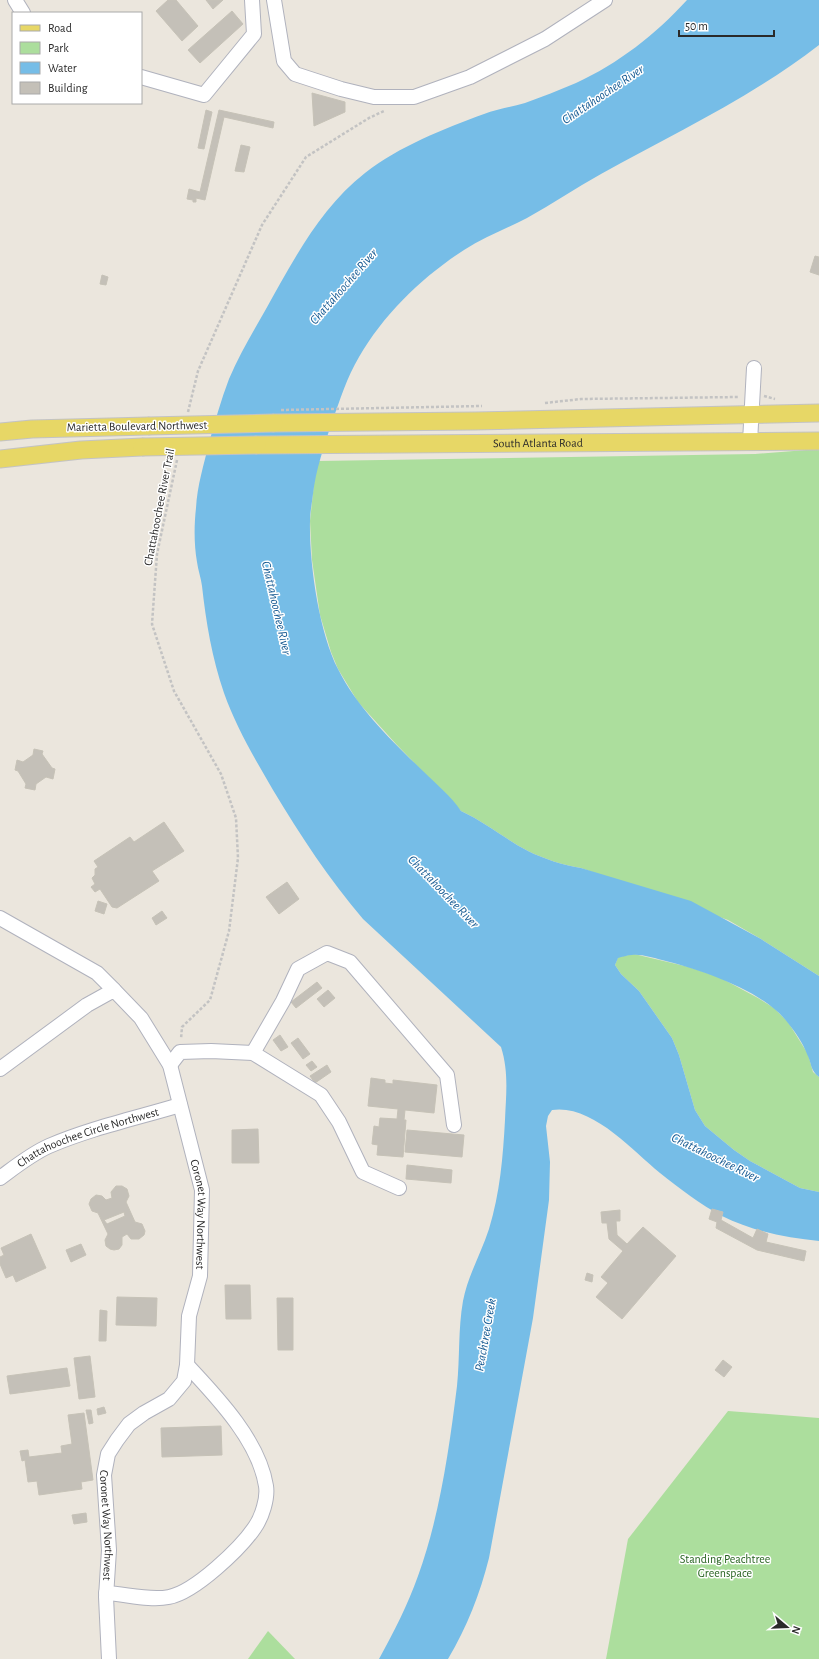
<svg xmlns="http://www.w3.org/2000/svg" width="819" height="1659" viewBox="0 0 819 1659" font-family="'Alegreya Sans',sans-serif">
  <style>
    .green { fill: #acde9d }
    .water { fill: #76bde7 }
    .building { fill: #c4c0b8; stroke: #c6c2b7; fill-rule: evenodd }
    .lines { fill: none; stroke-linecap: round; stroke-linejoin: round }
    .minor-casing { stroke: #b0b2bd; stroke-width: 16 }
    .major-casing { stroke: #c3c3c3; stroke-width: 19 }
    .path { stroke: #c3c3c3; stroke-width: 2.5; stroke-dasharray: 3 2; stroke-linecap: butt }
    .minor { stroke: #fff; stroke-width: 14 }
    .major { stroke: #e7d766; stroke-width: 17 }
    .major-bridge-casing { stroke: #c3c3c3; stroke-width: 19; stroke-linecap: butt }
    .path-bridge { stroke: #c3c3c3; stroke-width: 2.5; stroke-dasharray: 3 2; stroke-linecap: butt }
    .major-bridge { stroke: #e7d766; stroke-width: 17 }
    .labels { text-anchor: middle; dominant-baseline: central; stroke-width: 3; stroke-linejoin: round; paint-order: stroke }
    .street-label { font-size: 12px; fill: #2a2a2a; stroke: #fff }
    .park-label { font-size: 12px; fill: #26621f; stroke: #fff }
    .water-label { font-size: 13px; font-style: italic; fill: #165a92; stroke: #fff }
  </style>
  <rect width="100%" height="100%" fill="#ebe6dd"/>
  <g class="green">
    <path d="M 819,449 L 819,976 L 761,939 L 728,920 L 581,868 C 563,865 544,859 528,851 C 505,839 485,822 461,811 L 396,744 L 358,702 L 338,669 L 331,652 L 320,615 L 312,560 L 310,521 L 314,483 L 318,461 L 755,454 Z"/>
    <polygon points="634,954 689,967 719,977 758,998 774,1008 788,1022 808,1054 813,1072 819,1077 819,1192 800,1188 750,1161 734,1150 705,1126 695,1110 679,1055 672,1038 639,991 621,974 615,965 618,957"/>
    <polygon points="728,1411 819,1418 819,1659 606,1659 628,1539"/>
    <polygon points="268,1631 295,1659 248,1659"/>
  </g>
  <path class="water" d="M 687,0 L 819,0 L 819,45 C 752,97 675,133 601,174 C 576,188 552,204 527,218 C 506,229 484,237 464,250 C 422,277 384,314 359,357 C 347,377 340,400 332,422 C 324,446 316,469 313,494 C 312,503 310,512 310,521 C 309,563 319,632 338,669 C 358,709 392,741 424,772 C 436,784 451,796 461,811 C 485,822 505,839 528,851 C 544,859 563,865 581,868 L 691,901 L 761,939 L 819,976 L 819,1077 C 810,1070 812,1064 807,1054 C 803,1043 795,1032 788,1023 C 763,990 701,970 662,960 C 653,958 642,954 632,955 C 628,955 622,957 618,958 L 615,965 L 621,974 L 639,991 L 672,1038 L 679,1055 L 695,1110 L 705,1126 L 734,1150 L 750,1161 L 800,1188 L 819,1192 L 819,1241 C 786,1238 752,1231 722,1216 C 701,1205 679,1188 660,1173 C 632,1150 592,1104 552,1110 L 548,1116 L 546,1126 L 550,1162 L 549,1200 L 533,1318 L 489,1558 C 480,1594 467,1627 448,1659 L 379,1659 C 394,1632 408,1604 418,1576 C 440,1515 449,1450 457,1386 C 460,1358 458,1329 463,1301 C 468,1275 481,1254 489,1229 C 500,1193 503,1157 505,1120 C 506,1095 509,1072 501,1047 L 363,919 C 329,879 300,835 273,790 C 255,759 236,727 224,693 C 212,658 206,622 202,586 C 201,578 198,570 197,562 C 194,545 194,526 196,508 C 197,486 204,464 209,443 C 215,421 221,400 229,379 C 239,355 253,332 266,309 C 293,261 320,208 365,173 C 400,146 443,129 484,114 C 497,109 512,107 525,103 C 542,97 559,90 576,83 C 618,64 656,34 687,0 Z"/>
  <g class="building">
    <polygon points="168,0 176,0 198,26 182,41 156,11"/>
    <polygon points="206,0 223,0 213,9"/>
    <polygon points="232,11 243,24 200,63 188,50"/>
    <polygon points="312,93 345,102 345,112 314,126"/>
    <polygon points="206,110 212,112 204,149 198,148"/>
    <polygon points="219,110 274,122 273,128 224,117 205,200 196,198 196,202 193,202 193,200 187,199 189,189 200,192"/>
    <polygon points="241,145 250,147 244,172 235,171"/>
    <polygon points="815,256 819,257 819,275 810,272"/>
    <polygon points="102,275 108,277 106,285 100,284"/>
    <polygon points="34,749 43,751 42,754 52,768 55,769 53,779 46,777 36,784 35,790 25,788 26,784 18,771 15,770 17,760 23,762 33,755"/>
    <polygon points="164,822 184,851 152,871 159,881 117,908 112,907 100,889 95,892 91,887 95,884 92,878 95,875 95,869 98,867 94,861 130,837 134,842"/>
    <polygon points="287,882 299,899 279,914 266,897"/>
    <polygon points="98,901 107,904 104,914 95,911"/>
    <polygon points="162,911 167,918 156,925 152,918"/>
    <polygon points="317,982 322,988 296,1008 291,1002"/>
    <polygon points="328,990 335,998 324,1007 317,999"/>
    <polygon points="280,1035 288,1047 281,1051 273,1040"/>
    <polygon points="298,1038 310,1054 303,1059 291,1043"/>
    <polygon points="312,1061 317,1067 311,1071 306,1065"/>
    <polygon points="327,1065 331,1072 315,1083 310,1076"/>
    <polygon points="371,1078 385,1080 385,1083 393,1084 393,1080 437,1085 434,1113 405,1110 404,1120 406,1120 403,1157 377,1155 378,1145 372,1144 374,1126 379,1127 380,1118 397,1119 398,1109 368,1106"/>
    <polygon points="258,1129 259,1163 232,1163 232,1130"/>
    <polygon points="407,1130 464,1135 462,1157 405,1152"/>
    <polygon points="407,1165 452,1170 451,1183 406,1179"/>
    <path d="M 116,1186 L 122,1186 L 127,1189 L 129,1196 L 126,1202 L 135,1222 L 142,1224 L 145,1231 L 144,1235 L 139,1239 L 131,1239 L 127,1234 L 122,1237 L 122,1245 L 119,1249 L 114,1250 L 110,1249 L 106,1246 L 105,1240 L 108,1234 L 98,1213 L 92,1211 L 89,1204 L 91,1199 L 96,1195 L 102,1196 L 106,1200 L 112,1198 L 111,1192 ZM 124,1212 L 125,1216 L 107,1224 L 104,1220 Z"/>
    <polygon points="712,1209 723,1212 721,1220 753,1238 757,1229 768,1234 766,1242 806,1251 804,1261 757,1250 716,1228 717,1222 709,1219"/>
    <polygon points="620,1210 620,1221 616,1221 617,1235 627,1244 643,1227 676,1256 622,1319 596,1297 608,1283 601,1277 623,1251 609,1239 607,1223 602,1223 601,1212"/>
    <polygon points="31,1234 46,1268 16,1282 13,1275 6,1278 0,1264 0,1257 4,1255 1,1248"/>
    <polygon points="81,1244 86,1255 71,1262 66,1250"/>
    <polygon points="587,1273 593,1275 592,1282 585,1280"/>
    <polygon points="225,1285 250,1285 251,1319 226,1319"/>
    <polygon points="117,1297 157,1298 156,1326 116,1325"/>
    <polygon points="277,1298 293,1298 293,1350 278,1350"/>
    <polygon points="100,1310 107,1311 106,1341 99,1341"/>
    <polygon points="90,1356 95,1397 79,1399 74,1358"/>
    <polygon points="723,1360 732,1367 724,1377 715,1370"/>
    <polygon points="67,1368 70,1386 10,1394 7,1376"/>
    <polygon points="104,1407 106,1413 98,1415 97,1409"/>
    <polygon points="86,1410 91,1410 93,1423 89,1424"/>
    <polygon points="84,1413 93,1480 81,1482 82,1489 39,1495 37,1481 28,1482 25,1460 22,1461 20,1451 28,1450 29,1457 62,1453 61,1446 72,1444 68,1415"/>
    <polygon points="221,1426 222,1455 162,1457 161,1428"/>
    <polygon points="86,1513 87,1522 74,1524 72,1515"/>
  </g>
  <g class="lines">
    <defs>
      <g id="minor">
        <polyline points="15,0 23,13"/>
        <polyline points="274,0 284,61 295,74 341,89 374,97 414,97 470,77 545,39 605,0"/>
        <polyline points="141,77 204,95 254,34 252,0"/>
        <polyline points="750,442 754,368"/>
        <polyline points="0,918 97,973 114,990"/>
        <polyline points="253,1053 283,1001 298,969 327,953 350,962 447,1075 454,1125"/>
        <polyline points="170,1065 180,1052 211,1051 253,1053 321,1095 339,1122 363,1172 399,1188"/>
        <path id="s1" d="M 0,1069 L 87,1005 L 114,990 L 141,1018 L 170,1065 L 202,1190 L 200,1276 L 189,1316 L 187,1365 L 184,1381 L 169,1399 L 144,1413 L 129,1424 L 117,1440 L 108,1454 L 104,1475 L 109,1550 L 106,1597 L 109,1659"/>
        <path id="s2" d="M 0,1178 C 15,1167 31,1154 49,1146 C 91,1128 137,1118 180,1105"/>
        <path d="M 106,1593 C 126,1594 149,1601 169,1597 C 195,1592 241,1548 255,1527 C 262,1517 268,1498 266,1486 C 259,1441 217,1397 187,1365"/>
      </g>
      <g id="major">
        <polyline points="274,423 475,421 819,413"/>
        <polyline points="0,432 32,429 148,426"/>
        <path id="s3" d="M 257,445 L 819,441"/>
        <polyline points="0,459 81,450 142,447"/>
      </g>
    </defs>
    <use href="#minor" class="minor-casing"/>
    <use href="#major" class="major-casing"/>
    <g class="path">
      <polyline points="764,396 775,399"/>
      <polyline points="545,403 581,399 739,397"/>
      <polyline points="188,412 198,371 262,225 306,157 369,118 384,111"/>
      <polyline points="177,460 157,554 152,624 174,691 221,774 236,818 238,858 229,931 210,1000 182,1027 181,1039"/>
    </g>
    <use href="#minor" class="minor"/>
    <use href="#major" class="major"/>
    <defs>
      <g id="major-bridge">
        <polyline points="148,426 274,423"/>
        <polyline points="142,447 257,445"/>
      </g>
    </defs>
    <use href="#major-bridge" class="major-bridge-casing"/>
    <polyline class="path-bridge" points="281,410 482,406"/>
    <use href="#major-bridge" class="major-bridge"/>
  </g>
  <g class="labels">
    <g class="street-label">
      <text transform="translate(137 426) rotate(-1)">Marietta Boulevard Northwest</text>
      <text stroke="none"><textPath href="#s3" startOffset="281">South Atlanta Road</textPath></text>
      <text transform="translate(159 507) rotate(-79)">Chattahoochee River Trail</text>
      <text stroke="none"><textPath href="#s2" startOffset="98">Chattahoochee Circle Northwest</textPath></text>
      <text stroke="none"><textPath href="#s1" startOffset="386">Coronet Way Northwest</textPath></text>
      <text stroke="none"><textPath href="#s1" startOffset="734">Coronet Way Northwest</textPath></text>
    </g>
    <g class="park-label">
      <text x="725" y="1559">Standing Peachtree<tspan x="725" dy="14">Greenspace</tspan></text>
    </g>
    <g class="water-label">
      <text transform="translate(603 95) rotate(-34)">Chattahoochee River</text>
      <text transform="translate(344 287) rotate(-49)">Chattahoochee River</text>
      <text transform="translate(276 608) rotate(77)">Chattahoochee River</text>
      <text transform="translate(443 892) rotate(46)">Chattahoochee River</text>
      <text transform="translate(715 1158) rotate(26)">Chattahoochee River</text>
      <text transform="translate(486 1335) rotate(-80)">Peachtree Creek</text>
    </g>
  </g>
  <rect x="12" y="12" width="130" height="92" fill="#ffffff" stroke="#aaaaaa"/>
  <rect x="20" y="25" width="20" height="6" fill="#e7d766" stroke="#aaaaaa"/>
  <text x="48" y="32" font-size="12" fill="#2a2a2a">Road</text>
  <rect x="20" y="42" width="20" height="12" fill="#acde9d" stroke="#aaaaaa"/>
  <text x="48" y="52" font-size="12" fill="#2a2a2a">Park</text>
  <rect x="20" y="62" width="20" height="12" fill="#76bde7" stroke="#aaaaaa"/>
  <text x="48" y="72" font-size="12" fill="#2a2a2a">Water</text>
  <rect x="20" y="82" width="20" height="12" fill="#c4c0b8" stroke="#aaaaaa"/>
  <text x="48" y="92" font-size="12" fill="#2a2a2a">Building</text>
  <g transform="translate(787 1627) rotate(109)" stroke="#ffffff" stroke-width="3" paint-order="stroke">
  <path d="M0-3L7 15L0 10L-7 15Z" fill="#2a2a2a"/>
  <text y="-6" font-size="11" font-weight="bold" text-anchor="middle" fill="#2a2a2a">N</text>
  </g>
  <path d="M679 30v6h95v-6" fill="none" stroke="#2a2a2a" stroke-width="2"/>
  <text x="685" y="30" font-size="12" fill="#2a2a2a" stroke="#ffffff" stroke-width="3" paint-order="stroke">50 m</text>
</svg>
